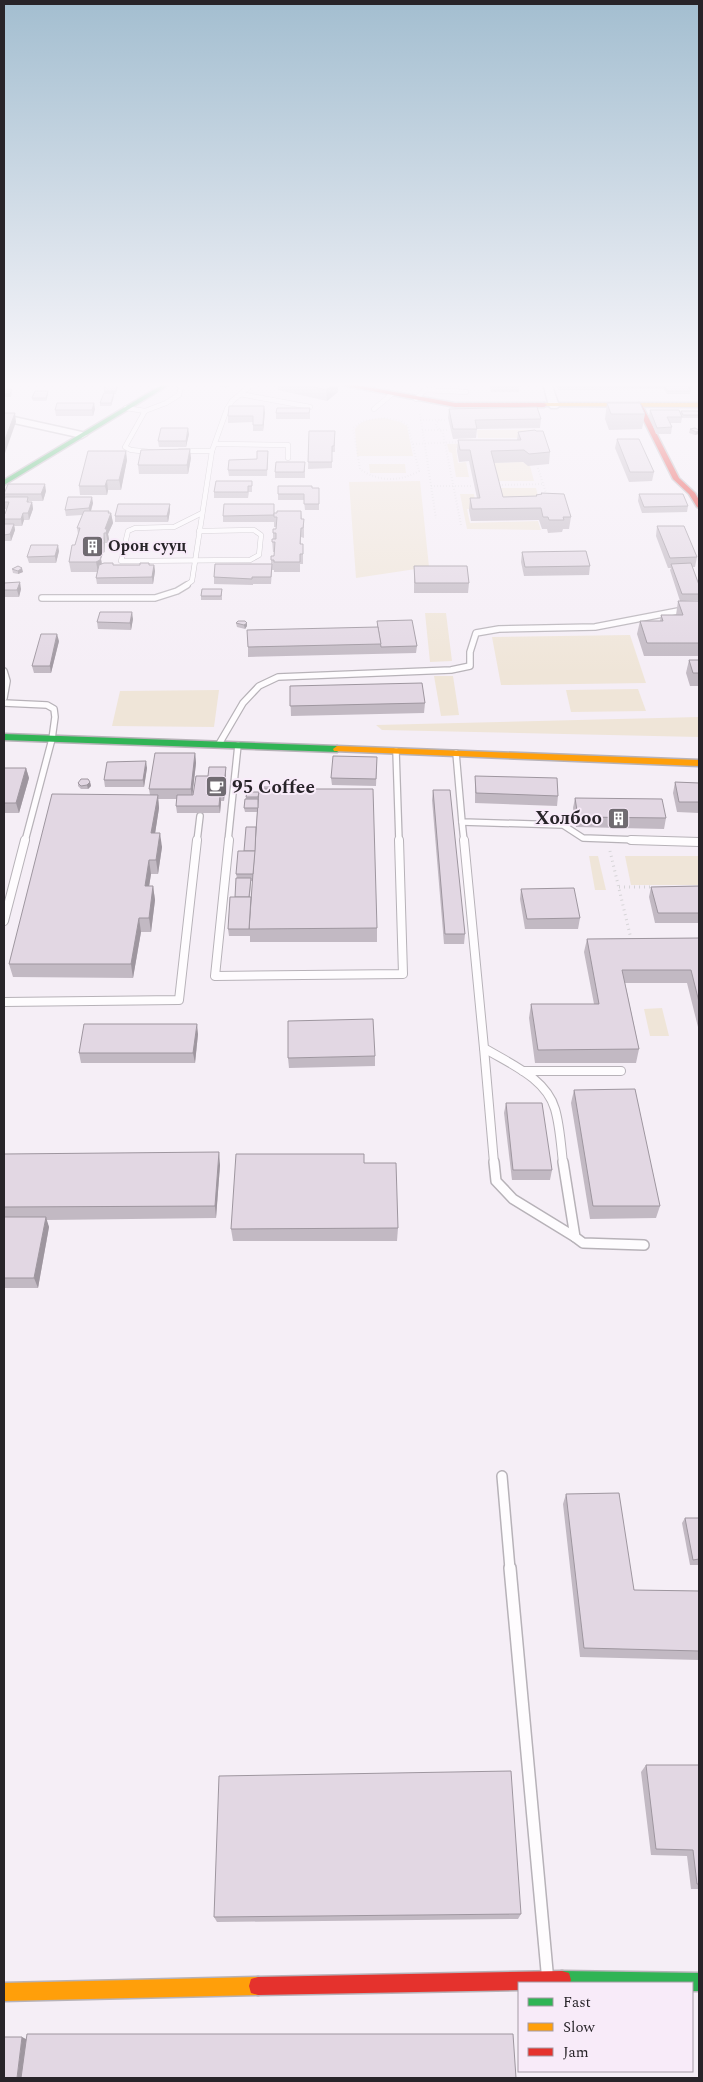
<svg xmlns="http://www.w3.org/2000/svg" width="703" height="2082" viewBox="0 0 703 2082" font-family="Spectral,serif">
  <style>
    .green { fill: #efe5d8 }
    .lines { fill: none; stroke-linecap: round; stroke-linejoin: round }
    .lane-far4-casing { stroke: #b7b2b8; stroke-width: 5.5 }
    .lane-far3-casing { stroke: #b7b2b8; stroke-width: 8 }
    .lane-far2-casing { stroke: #b7b2b8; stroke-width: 10 }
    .lane-far1-casing { stroke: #b7b2b8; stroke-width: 12 }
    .lane-casing { stroke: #b7b2b8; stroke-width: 14 }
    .street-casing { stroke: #b7b2b8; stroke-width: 3 }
    .fast-casing { stroke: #b7b2b8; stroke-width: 3 }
    .slow-casing { stroke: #b7b2b8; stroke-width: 3 }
    .jam-casing { stroke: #b7b2b8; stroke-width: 3 }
    .path-far1 { stroke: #d6d4d7; stroke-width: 2; stroke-dasharray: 0.5 2.5; stroke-linecap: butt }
    .path { stroke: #d6d4d7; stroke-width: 3; stroke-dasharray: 1 4; stroke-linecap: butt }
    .lane-far4 { stroke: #fefcfe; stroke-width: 4.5 }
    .lane-far3 { stroke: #fefcfe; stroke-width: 5.5 }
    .lane-far2 { stroke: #fefcfe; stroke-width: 8 }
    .lane-far1 { stroke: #fefcfe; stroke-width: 9 }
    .lane { stroke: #fefcfe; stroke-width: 11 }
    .street { fill: #fefcfe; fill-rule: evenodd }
    .fast { fill: #30b455; fill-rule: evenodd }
    .slow { fill: #ff9f0a; fill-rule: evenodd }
    .jam { fill: #e5322d; fill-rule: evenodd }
    .wall { fill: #c2b9c3; fill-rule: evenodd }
    .shaded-wall { fill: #9e969f }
    .building { fill: #e2d7e3; stroke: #9e969f }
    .labels { text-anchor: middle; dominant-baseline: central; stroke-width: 4; stroke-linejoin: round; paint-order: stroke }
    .far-poi-label { font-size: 16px; font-weight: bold; fill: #282429; stroke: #f8ebf9; text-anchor: start }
    .poi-label { font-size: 19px; font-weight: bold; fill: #282429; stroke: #f8ebf9; text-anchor: start }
  </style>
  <rect width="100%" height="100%" fill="#f5eef6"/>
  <g class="green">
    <path d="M 384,418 L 400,422 L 407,426 L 413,456 L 357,456 L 355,429 C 361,419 373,419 384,418 Z"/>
    <polygon points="477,430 535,430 537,438 478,438"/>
    <polygon points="516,443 499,447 456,448 458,463 466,462 469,477 456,477 452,453 449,452 447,444"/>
    <polygon points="522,462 530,466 534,481 498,481 493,463"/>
    <polygon points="369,464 405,464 406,473 370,473"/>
    <polygon points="420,481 429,567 356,578 349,482"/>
    <polygon points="499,488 536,488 540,504 504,508"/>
    <polygon points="460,494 474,494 476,509 467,509 470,523 538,521 541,530 467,529"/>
    <polygon points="425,613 446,613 452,661 430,662"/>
    <polygon points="630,635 646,683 501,685 492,637"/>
    <polygon points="434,676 453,676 459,715 441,716"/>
    <polygon points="638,689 646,711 571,712 566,690"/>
    <polygon points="219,690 214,727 112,726 120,691"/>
    <polygon points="699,717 699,737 382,730 376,725"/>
    <polygon points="589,856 598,856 606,890 595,890"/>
    <polygon points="625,856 699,856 699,885 631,885"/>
    <polygon points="662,1008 669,1036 650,1036 644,1009"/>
  </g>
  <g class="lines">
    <defs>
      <g id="lane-far4">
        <polyline points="147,383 160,388"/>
        <polyline points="240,394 310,407"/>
        <polyline points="416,399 425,390 466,392"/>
        <polyline points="126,408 145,411"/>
        <polyline points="374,409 392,394"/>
        <polyline points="215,444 288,445 288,458"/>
        <polyline points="180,451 212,451"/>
        <polyline points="151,452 131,450 125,447 145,411 166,403 179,395 181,387 177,383"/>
        <polyline points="199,531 254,530 261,535 259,555 250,560 121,561 128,531 135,528 174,527 202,513"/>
        <polyline points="185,586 192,581 212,451 227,409 232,401 254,383"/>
      </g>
      <g id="lane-far3">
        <polyline points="42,598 155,598 177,591 187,585"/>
        <polyline points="4,671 7,681 4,698"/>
        <polyline points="4,703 47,705 54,709 55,717 52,739 25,841"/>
        <polyline points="219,744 243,703 259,686 278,677 451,670 470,666 470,652 476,633 499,629 595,627 699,607"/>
        <polyline points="396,751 399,841"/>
        <polyline points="456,753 462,822 563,825 583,838 667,841"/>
        <polyline points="462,822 464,841"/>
        <polyline points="197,841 200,816"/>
        <polyline points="228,841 238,745"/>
      </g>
      <g id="lane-far2">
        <polyline points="229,840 215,976 403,974 399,840"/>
        <path d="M 464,840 L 484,1048 C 510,1064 546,1078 555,1109 C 560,1126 561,1146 563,1163"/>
        <polyline points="631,840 699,842"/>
        <polyline points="4,921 25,840"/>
        <polyline points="4,1002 179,1000 197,840"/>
        <polyline points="484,1048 494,1163"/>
        <polyline points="523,1071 621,1071"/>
      </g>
      <g id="lane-far1">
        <polyline points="494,1162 496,1181 513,1199 575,1237"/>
        <polyline points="563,1162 575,1237 583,1243 644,1245"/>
        <polyline points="502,1476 510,1569"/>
      </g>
      <polyline id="lane" points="510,1568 547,1971"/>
      <g id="street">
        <polygon points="543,383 551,383 559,406 557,408 551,408 549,406"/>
        <polygon points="4,417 14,417 82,432 87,435 82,438 14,423 4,423"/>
      </g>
      <g id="fast">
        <polygon points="165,383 172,383 4,485 4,480"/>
        <polygon points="4,734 337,746 341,749 337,752 4,740"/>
        <polygon points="562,1971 699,1973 699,1991 692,1991 692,1983 554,1983 553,1980 555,1973"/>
      </g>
      <g id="slow">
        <polygon points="544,403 699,403 699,407 542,406 542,404"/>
        <polygon points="337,746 699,760 699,766 334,751 333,749"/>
        <polygon points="258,1977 265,1979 267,1986 265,1993 258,1995 4,2001 4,1983"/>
      </g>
      <g id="jam">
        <polygon points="331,383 345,383 455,403 544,403 547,405 544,407 455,407"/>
        <polygon points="639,403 642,405 679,478 695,493 699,500 699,508 697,507 689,494 673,479 636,405"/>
        <polygon points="562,1971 569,1973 571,1980 570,1983 519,1983 519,1990 258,1995 251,1993 249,1986 251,1979 258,1977"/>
      </g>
    </defs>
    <use href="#lane-far4" class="lane-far4-casing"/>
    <use href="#lane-far3" class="lane-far3-casing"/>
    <use href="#lane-far2" class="lane-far2-casing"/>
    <use href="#lane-far1" class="lane-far1-casing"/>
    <use href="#lane" class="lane-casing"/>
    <use href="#street" class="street-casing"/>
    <use href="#fast" class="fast-casing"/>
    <use href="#slow" class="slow-casing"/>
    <use href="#jam" class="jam-casing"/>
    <g class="path-far1">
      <polyline points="420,414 436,518"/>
      <path d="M 384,418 L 401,421 L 408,426 L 419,471 C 400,482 378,482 360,469 L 353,428 L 363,421 Z"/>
      <polyline points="420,420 447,420"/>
      <polyline points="440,420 436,423 436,426 443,433 461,525"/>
      <polyline points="422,430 449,430"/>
      <polyline points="413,444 460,442"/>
      <polyline points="538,468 547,496"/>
      <polyline points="499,485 543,484"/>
      <polyline points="431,486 473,486"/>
    </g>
    <g class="path">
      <polyline points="610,851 632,943"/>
      <polyline points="619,887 653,887"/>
    </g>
    <use href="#lane-far4" class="lane-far4"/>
    <use href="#lane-far3" class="lane-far3"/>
    <use href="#lane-far2" class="lane-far2"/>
    <use href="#lane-far1" class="lane-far1"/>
    <use href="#lane" class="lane"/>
    <use href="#street" class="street"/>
    <use href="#fast" class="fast"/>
    <use href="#slow" class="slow"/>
    <use href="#jam" class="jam"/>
  </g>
  <g class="wall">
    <polygon points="117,383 118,386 116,394 114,394 114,396 111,406 100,406 100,403 104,393 104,391"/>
    <polygon points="210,383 232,383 226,388 210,384"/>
    <polygon points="278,383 338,383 338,392 327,401 278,390"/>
    <polygon points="406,383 456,383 406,384"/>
    <polygon points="489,383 519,383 519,392 491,392"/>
    <polygon points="555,383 693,383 692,389 690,389 691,391 690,394 667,394 664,389 558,390"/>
    <polygon points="4,389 12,392 11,397 4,397"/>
    <polygon points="48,394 46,401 33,401 32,398"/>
    <polygon points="607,403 645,414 642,429 609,430 605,419"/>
    <polygon points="310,408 310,419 276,419 276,413"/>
    <polygon points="95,409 93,416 56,416 55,410"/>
    <polygon points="449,409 541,419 540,428 477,429 476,438 453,439 448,418"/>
    <polygon points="650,410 680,413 681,411 699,414 699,418 682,418 681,423 670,423 672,427 671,434 656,434 649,416"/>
    <polygon points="265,412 263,431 253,431 253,422 228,423 228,416"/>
    <polygon points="690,429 699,430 695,435 689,433"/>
    <polygon points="309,431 335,431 335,452 332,452 332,468 308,469"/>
    <polygon points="536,431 550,452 549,464 528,466 523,462 494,463 503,497 536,496 536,495 541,494 541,493 571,517 569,529 563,529 562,532 548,533 547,529 542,529 539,520 471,521 469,510 470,498 477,498 469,461 459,462 457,451 458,440 517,440 518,432"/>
    <polygon points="189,434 186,447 159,447 158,441"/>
    <polygon points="617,439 654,472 652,481 629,482 615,448"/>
    <polygon points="268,457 267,476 229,476 228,470 257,459"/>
    <polygon points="191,458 188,474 139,474 138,465"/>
    <polygon points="127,460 121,490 108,490 107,495 80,495 79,486"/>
    <polygon points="305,469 305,478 275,478 275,472"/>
    <polygon points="252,481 252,492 249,492 248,498 214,498 214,492"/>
    <polygon points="312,488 319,488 319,510 305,510 304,500 278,500 278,494"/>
    <polygon points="46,491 43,501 29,501 29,502 32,502 33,509 29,520 24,520 22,526 14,526 15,530 11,541 4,541 4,514 5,514 7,509 4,509 4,493"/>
    <polygon points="639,494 688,506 687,512 642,513 638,501"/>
    <polygon points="93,503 91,511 109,511 109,513 111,513 113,523 108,534 109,539 108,543 105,543 105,552 103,553 101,559 102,564 113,563 113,565 154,565 155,571 153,584 97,584 96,578 97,572 71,572 69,562 78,534 77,528 82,515 66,516 65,510"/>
    <polygon points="170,504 170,511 168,522 115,522 115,516"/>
    <polygon points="301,511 302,519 304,519 304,538 301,537 301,544 303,544 303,564 300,564 300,572 274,572 274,570 272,570 271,584 253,584 253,585 214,584 214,577 271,564 271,556 274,556 275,552 273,552 272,539 273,539 273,529 276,529 276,527 274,527 274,522 223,522 223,516 274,513"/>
    <polygon points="657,526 697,557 695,567 692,567 699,585 699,600 680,601 670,570 671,568 668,568 656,536"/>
    <polygon points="59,551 56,563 29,563 27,557"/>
    <polygon points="522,552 590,566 589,575 524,576 521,562"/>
    <polygon points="414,566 469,583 468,593 414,593"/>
    <polygon points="12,569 23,572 18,574 13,573"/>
    <polygon points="4,583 21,589 19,597 4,597"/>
    <polygon points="222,589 222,600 201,600 201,596"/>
    <polygon points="678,601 699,601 699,656 644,656 637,634 640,621 660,621 661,615 676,615"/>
    <polygon points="133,619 131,630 98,629 97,622"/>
    <polygon points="377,621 417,646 416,653 248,657 248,647 377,627"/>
    <polygon points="236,623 247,623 247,626 245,629 237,627"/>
    <polygon points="59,641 51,673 34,673 32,666"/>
    <polygon points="689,660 699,660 699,686 690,686 686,673"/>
    <polygon points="290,686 425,703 424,713 291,716"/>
    <polygon points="195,753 196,763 192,795 193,795 208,776 226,767 226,774 224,801 221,801 220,813 177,813 176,806 177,799 158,799 159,808 155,833 162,847 158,874 151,874 149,886 153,886 155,900 151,932 141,932 133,978 13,977 9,964 150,795 149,789"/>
    <polygon points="377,757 376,786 332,785 331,778"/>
    <polygon points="4,768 26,768 29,778 19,813 4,813"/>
    <polygon points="147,768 144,787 105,787 104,780"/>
    <polygon points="475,776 558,796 557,806 475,803"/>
    <polygon points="90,782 91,786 88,789 81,789 78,786 78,783"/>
    <polygon points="675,782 699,783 699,813 677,812 673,793"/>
    <path d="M 280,789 L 377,928 L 377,942 L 250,942 L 250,936 L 229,936 L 228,929 L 235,897 L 237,878 L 236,874 L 244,851 L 256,827 L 257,812 L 245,812 L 244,808 L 246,797 L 259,792 ZM 251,881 L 253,881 L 251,897 L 250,897 Z"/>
    <polygon points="433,790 465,934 464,944 444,944 432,800"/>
    <polygon points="575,798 666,818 664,829 576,827 573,808"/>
    <polygon points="699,886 699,923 655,923 649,897 651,887"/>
    <polygon points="521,889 580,918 578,929 525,929 520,899"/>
    <polygon points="699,938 699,1031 687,983 625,983 639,1049 636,1063 535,1063 529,1018 531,1004 594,1004 584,952 587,939"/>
    <polygon points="198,1034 195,1063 81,1063 79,1053"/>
    <polygon points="375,1056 375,1066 289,1068 288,1058"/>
    <polygon points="574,1090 660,1206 656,1218 590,1219 571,1103"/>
    <polygon points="506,1103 552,1170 550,1180 512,1180 504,1113"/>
    <polygon points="4,1154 220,1165 216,1218 46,1220 49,1227 38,1288 4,1288"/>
    <polygon points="364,1163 398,1228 397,1241 233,1241 231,1229"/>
    <polygon points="566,1494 634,1590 699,1591 699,1660 580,1657 563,1504"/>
    <polygon points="685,1518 699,1518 699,1565 690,1565 682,1523"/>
    <polygon points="646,1765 699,1765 699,1889 691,1889 687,1856 651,1855 641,1772"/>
    <polygon points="521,1914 518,1919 217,1922 214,1917"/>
  </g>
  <g class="shaded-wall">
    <polygon points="226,383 232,383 226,388"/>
    <polygon points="335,383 338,383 338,392 327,401 326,390"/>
    <polygon points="48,391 48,394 46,401 46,398"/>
    <polygon points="114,393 114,396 111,406 111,403"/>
    <polygon points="94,403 95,409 93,416 92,410"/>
    <polygon points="264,406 265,412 263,431 263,425"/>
    <polygon points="15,413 16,422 4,456 4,442"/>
    <polygon points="188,428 189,434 186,447 186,441"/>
    <polygon points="699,431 699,434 695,435 696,432"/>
    <polygon points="190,449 191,458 188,474 187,465"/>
    <polygon points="126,451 127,460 121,490 119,480"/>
    <polygon points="107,480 108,490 107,495 105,486"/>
    <polygon points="45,484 46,491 43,501 41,494"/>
    <polygon points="92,497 93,503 90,514 89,508"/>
    <polygon points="32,502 33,509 29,520 28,513"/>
    <polygon points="170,504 170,511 168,522 167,516"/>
    <polygon points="109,511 110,517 111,513 113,523 108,534 109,539 108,543 105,529"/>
    <polygon points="23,513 24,520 22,526 21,519"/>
    <polygon points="14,524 15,530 11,541 10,534"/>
    <polygon points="104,533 105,543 105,552 104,543"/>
    <polygon points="101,543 103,553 101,559 102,565 98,572 96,562"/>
    <polygon points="58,545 59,551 56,563 55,556"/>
    <polygon points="154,565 155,571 153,584 152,577"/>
    <polygon points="22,568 23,572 18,574 18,571"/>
    <polygon points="20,582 21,589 19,597 17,590"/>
    <polygon points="132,612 133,619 131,630 130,623"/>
    <polygon points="247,623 247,626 245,629 244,625"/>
    <polygon points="57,634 59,641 51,673 50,666"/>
    <polygon points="195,753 196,763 192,799 191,789"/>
    <polygon points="146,761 147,768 144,787 143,780"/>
    <polygon points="226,767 226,774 224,801 223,794"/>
    <polygon points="26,768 29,778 19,813 16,803"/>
    <polygon points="90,782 91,786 88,789 87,785"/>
    <polygon points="158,795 159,808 153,847 151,833"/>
    <polygon points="220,795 221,802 220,813 219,806"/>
    <polygon points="160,833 162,847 158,874 156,860"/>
    <polygon points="149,860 151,874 147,900 145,886"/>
    <polygon points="153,886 155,900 151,932 149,918"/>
    <polygon points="139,918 141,932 133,978 131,964"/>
    <polygon points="197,1024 198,1034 195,1063 193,1053"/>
    <polygon points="219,1152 220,1165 216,1218 215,1206"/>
    <polygon points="46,1217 49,1227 38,1288 34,1278"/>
    <polygon points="22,2037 28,2040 23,2078 17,2078"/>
  </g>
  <g class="building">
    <polygon points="106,383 117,383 116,391 104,391"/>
    <polygon points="297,383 335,383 326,390"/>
    <polygon points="491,383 519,383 520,385 492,386"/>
    <polygon points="665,386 688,386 691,391 667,391"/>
    <polygon points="4,389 12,389 10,394 4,394"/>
    <polygon points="35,391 48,391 46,398 32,398"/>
    <polygon points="104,393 114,393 111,403 100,403"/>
    <polygon points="57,403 94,403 92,410 55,410"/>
    <polygon points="607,403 640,403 645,414 611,414"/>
    <polygon points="229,406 264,406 263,425 253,425 253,416 228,416"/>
    <polygon points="537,407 541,419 475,420 477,429 453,429 449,409"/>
    <polygon points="277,408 310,408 309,413 276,413"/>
    <polygon points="650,410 679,410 682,417 667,417 672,427 657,428"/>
    <polygon points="681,411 698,411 699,415 683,415"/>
    <polygon points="4,413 15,413 4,442"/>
    <polygon points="161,428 188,428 186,441 158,441"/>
    <polygon points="695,428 699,430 699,431 696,432 690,429"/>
    <polygon points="535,430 536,431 543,431 550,452 529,454 524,450 491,451 503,497 537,496 536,495 542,494 541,493 564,494 571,517 563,517 564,520 549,520 548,517 543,517 541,508 472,509 470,498 480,498 470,450 460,450 458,440 521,440 518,432"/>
    <polygon points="309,431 335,431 334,446 332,446 332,462 308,462"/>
    <polygon points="617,439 639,439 654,472 630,472"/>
    <polygon points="190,449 187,465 138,465 141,450"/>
    <polygon points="88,451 126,451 119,480 107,480 105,486 79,486"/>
    <polygon points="257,451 268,451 267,470 228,470 229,460 257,459"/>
    <polygon points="276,462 305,462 304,472 275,472"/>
    <polygon points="216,481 252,481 252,486 248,486 248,492 214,492"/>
    <polygon points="8,484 45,484 41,494 4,494"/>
    <polygon points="278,486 312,486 312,488 319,488 319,504 304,504 304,494 278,494"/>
    <polygon points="639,494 683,494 688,506 644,507"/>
    <polygon points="5,497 28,497 27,502 32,502 28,513 23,513 21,519 4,519 4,514 5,514 9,502 4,502"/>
    <polygon points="68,497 92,497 89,508 65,510"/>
    <polygon points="118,504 170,504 167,516 115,516"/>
    <polygon points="224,504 274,504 274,515 223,516"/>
    <polygon points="84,511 109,511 108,513 111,513 105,529 107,529 106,533 104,533 104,543 101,543 98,556 101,556 100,560 96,562 69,562 72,545 75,545 80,528 77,528"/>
    <polygon points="277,511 301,511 301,519 304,519 303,528 301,528 300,544 303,544 303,554 300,554 300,562 274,562 274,560 271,560 271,556 274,556 275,542 272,542 272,539 276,539 276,533 273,533 273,529 276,529 277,517 274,517 274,513 277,513"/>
    <polygon points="4,524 14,524 10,534 4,535"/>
    <polygon points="657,526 684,526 697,557 670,558"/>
    <polygon points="31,545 58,545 55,556 27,557"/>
    <polygon points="586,551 590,566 525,567 522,552"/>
    <polygon points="104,563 113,563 113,565 140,565 140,563 149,563 149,565 154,565 152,577 96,578 99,565"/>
    <polygon points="691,563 699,585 699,594 682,594 671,564"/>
    <polygon points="215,564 272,564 271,577 252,577 252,579 214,577"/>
    <polygon points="18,566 22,568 18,571 12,569"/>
    <polygon points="414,566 467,566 469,583 415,583"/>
    <polygon points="20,582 17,590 4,590 4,583"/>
    <polygon points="202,589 222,589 221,596 201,596"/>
    <polygon points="678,601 699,601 699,643 647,643 640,621 663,621 661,615 683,615"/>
    <polygon points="100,612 132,612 130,623 97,622"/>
    <polygon points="412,620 417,646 381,647 377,621"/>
    <polygon points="238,621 245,621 247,623 244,625 236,623"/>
    <polygon points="378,627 381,644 248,647 247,630"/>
    <polygon points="41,634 57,634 50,666 32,666"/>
    <polygon points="689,660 699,660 699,673 693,673"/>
    <polygon points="422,683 425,703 290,706 290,686"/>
    <polygon points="155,753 195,753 191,789 149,789"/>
    <polygon points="333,756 377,757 376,779 331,778"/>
    <polygon points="146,761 143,780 104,780 107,762"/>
    <polygon points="209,767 226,767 223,794 206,794 220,795 219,806 176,806 177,795 193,795 196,776 208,776"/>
    <polygon points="4,768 26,768 16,803 4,803"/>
    <polygon points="475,776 557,778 558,796 476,793"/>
    <polygon points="81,779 88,779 90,782 87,785 81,786 78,783"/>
    <polygon points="675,782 699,783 699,802 679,802"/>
    <rect x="263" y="787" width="17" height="2"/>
    <polygon points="259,789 373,789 377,928 249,929"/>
    <polygon points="433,790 450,790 465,934 445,934"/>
    <polygon points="247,792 259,792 258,797 246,797"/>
    <polygon points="52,794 158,795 151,833 160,833 156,860 149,860 145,886 153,886 149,918 139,918 131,964 9,964"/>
    <polygon points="575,798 662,799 666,818 578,817"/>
    <polygon points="245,799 258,799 258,808 244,808"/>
    <polygon points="246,827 256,827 255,851 244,851"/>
    <polygon points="238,851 255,851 253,874 236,874"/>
    <polygon points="236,878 251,878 249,897 235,897"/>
    <polygon points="699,886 699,913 658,913 651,887"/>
    <polygon points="574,888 580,918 527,919 521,889"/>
    <polygon points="230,897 251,897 249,929 228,929"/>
    <polygon points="699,938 699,1002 691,970 622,970 639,1049 538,1050 531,1004 599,1004 587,939"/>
    <polygon points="373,1019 375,1056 288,1058 288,1021"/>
    <polygon points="84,1024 197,1024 193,1053 79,1053"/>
    <polygon points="635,1089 660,1206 593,1206 574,1090"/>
    <polygon points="506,1103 542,1103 552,1170 513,1170"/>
    <polygon points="219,1152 215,1206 4,1207 4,1154"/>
    <polygon points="236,1154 364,1154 364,1163 396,1163 398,1228 231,1229"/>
    <polygon points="4,1217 46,1217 34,1278 4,1278"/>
    <polygon points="619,1493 634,1590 699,1591 699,1651 584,1648 566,1494"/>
    <polygon points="685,1518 699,1518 699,1559 693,1560"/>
    <polygon points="646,1765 699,1765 699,1884 697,1884 693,1850 656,1849"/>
    <polygon points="511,1771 521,1914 214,1917 219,1776"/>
    <polygon points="27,2034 513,2034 516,2078 21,2078"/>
    <polygon points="4,2037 22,2037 17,2078 4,2078"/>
  </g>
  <linearGradient id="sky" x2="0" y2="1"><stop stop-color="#a3bed0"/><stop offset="0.57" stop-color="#faf7fb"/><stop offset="1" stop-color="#faf7fb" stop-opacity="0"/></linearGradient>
  <rect width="703" height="675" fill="url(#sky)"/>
  <defs>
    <symbol id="building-square" viewBox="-11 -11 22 22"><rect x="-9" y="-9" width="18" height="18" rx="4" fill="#706b71" stroke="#f8ebf9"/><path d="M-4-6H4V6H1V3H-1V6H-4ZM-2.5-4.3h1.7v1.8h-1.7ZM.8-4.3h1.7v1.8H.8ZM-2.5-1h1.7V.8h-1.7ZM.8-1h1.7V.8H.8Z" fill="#fff"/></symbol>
    <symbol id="cafe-square" viewBox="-11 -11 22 22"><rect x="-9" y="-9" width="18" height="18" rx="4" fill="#706b71" stroke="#f8ebf9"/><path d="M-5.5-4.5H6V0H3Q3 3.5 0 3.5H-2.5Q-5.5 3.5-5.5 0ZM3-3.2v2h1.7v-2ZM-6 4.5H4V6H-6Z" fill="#fff"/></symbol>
  </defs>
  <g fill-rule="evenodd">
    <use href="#building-square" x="80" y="534" width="25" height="25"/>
    <use href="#cafe-square" x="204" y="774" width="25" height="25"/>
    <use href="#building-square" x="606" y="806" width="25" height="25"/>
  </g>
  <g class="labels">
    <g class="far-poi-label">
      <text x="108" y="546">Орон сууц</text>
    </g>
    <g class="poi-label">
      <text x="232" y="787">95 Coffee</text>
      <text x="602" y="818" text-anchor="end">Холбоо</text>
    </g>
  </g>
  <rect width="703" height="2082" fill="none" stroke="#282429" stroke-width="10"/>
  <rect x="518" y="1982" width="175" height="90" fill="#f8ebf9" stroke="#a59ba6"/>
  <rect x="528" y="1998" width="25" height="8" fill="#30b455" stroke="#a59ba6"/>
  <text x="563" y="2007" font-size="15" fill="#282429">Fast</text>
  <rect x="528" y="2023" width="25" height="8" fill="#ff9f0a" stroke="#a59ba6"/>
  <text x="563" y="2032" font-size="15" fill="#282429">Slow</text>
  <rect x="528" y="2048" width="25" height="8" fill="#e5322d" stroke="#a59ba6"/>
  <text x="563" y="2057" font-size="15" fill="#282429">Jam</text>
</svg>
